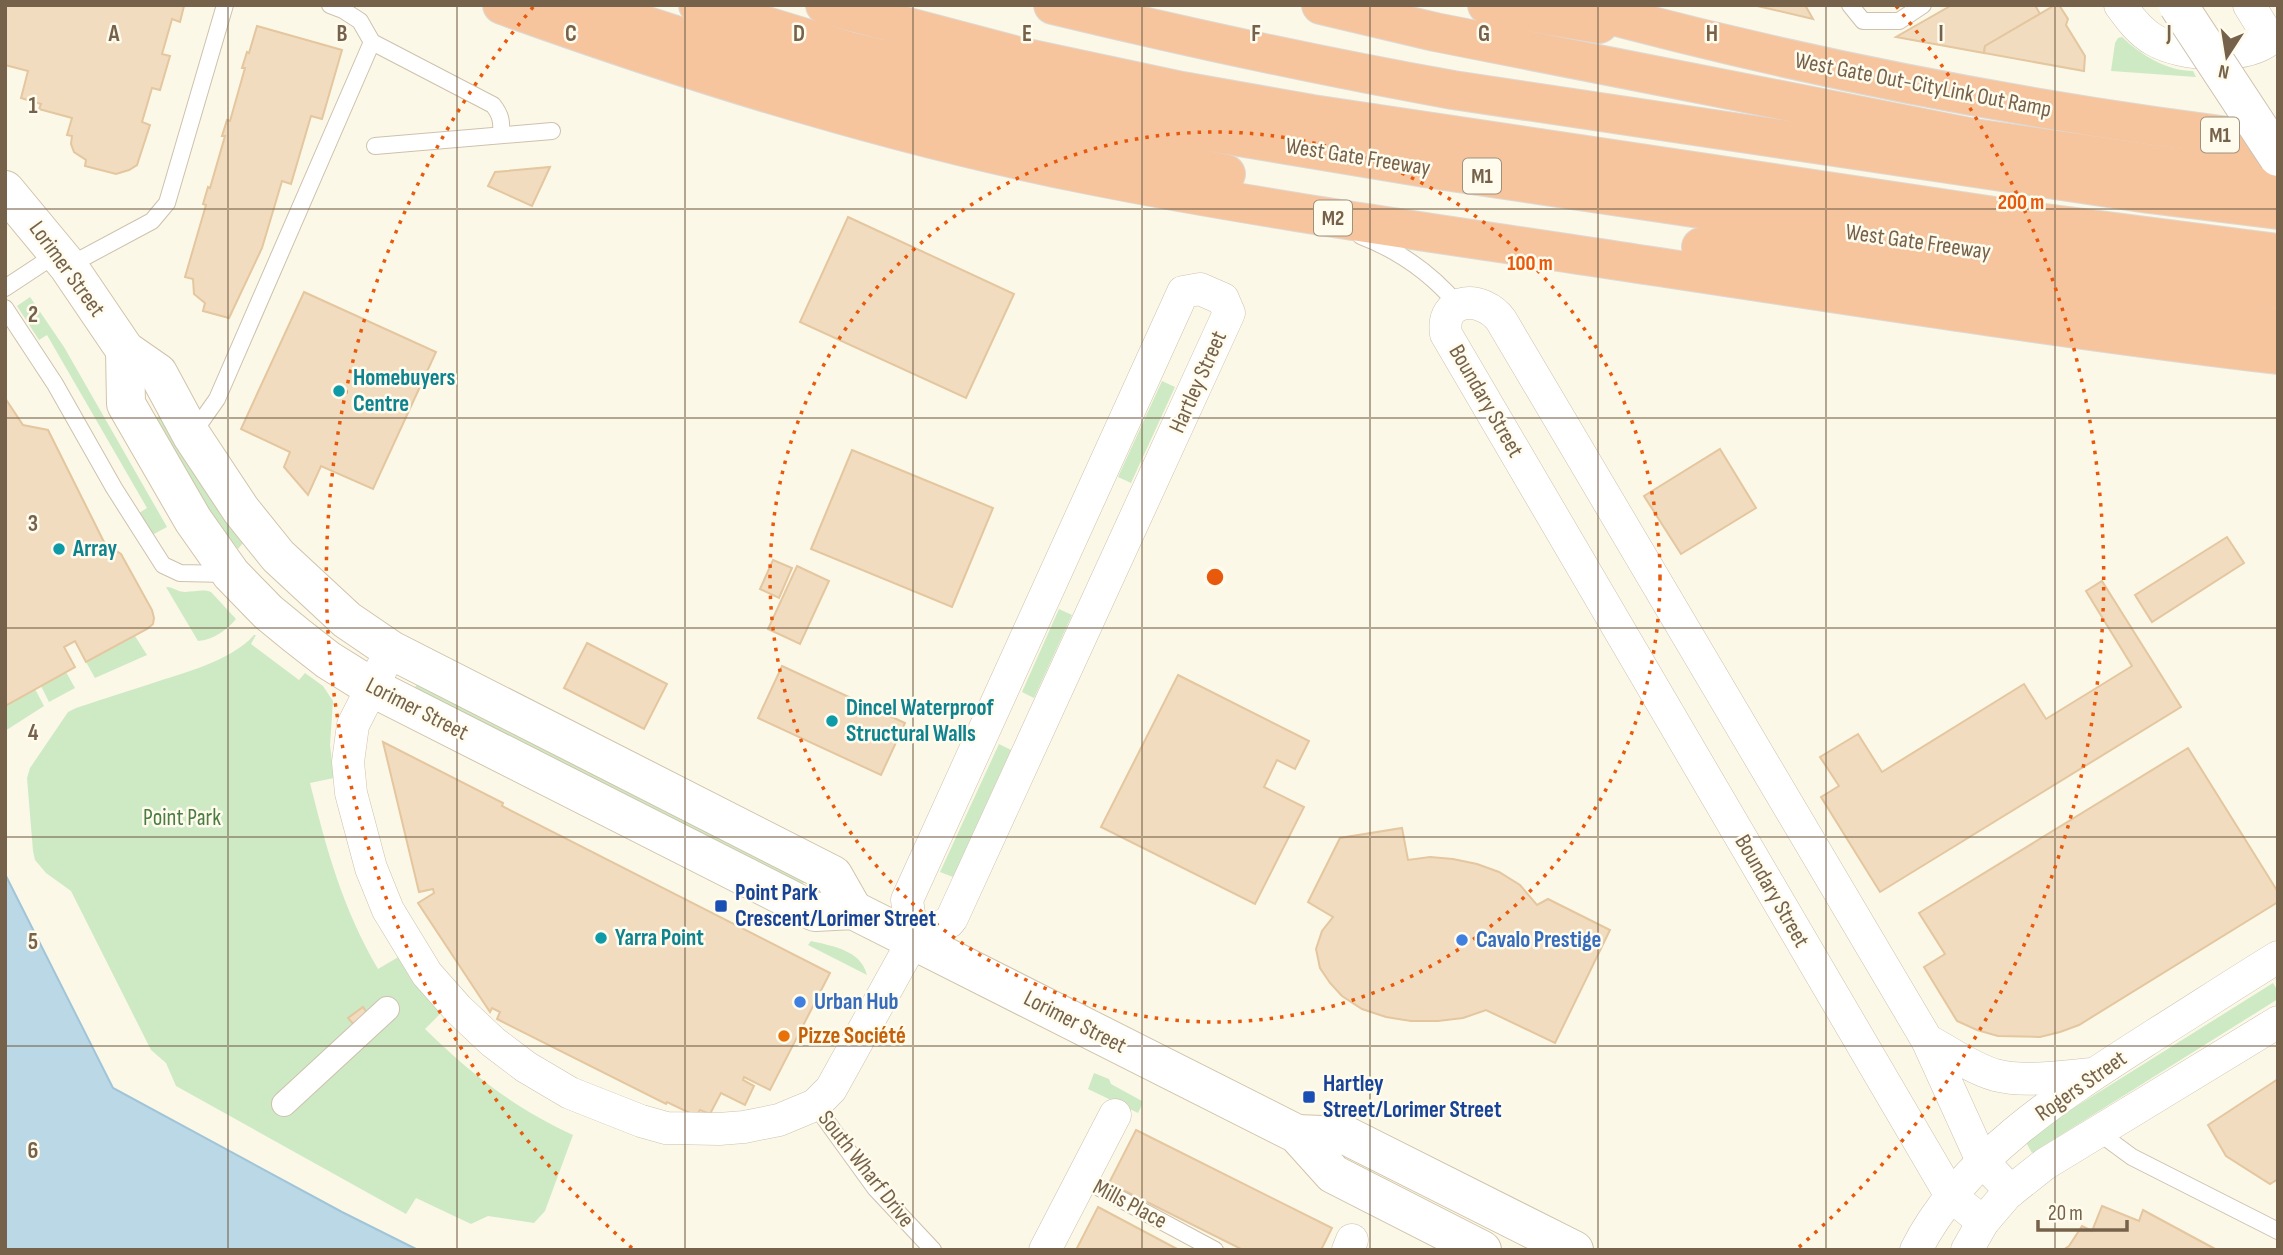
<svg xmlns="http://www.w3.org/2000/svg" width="2283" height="1255" viewBox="0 0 2283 1255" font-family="'Sofia Sans Condensed',sans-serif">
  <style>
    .green { fill: #cdeac5 }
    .water { fill: #bbd8e6; stroke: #a1c5d8; stroke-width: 2 }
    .building { fill: #f2dcbf; stroke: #e4c69f; stroke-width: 2 }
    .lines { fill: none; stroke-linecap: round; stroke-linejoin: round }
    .service-casing { stroke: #cec1ad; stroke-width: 18 }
    .pedestrian-casing { stroke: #cec1ad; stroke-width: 26 }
    .minor-casing { stroke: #cec1ad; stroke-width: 33 }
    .secondary-casing { stroke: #d1c3aa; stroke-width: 40 }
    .motorway-casing { stroke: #ded9d4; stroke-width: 40 }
    .service { stroke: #fff; stroke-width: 16 }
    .pedestrian { stroke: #fff; stroke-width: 24 }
    .minor { stroke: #fff; stroke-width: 32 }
    .secondary { stroke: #fff; stroke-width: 38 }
    .motorway { stroke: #f6c59e; stroke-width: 38 }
    .tertiary-bridge-casing { stroke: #cec1ad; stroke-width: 40; stroke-linecap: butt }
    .tertiary-bridge { stroke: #fff; stroke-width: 38 }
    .grid { fill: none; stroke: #76624b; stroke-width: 2; stroke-opacity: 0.55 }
    .ring { fill: none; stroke: #e8590c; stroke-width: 3.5; stroke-dasharray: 3.5 7 }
    .culture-dot { fill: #0f9aa8; stroke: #fffbed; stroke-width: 2.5 }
    .transit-dot { fill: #1a4fb4; stroke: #fffbed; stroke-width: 2.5 }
    .shop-dot { fill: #3f7fe0; stroke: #fffbed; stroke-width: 2.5 }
    .food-dot { fill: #e8710a; stroke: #fffbed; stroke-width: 2.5 }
    .labels { text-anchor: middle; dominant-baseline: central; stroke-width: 5; stroke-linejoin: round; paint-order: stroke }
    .shield { fill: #fffbed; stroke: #9f907c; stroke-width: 2 }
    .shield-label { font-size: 21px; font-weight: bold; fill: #76624b }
    .street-label { font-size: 23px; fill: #76624b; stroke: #fffbed }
    .culture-label { font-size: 23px; font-weight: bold; fill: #0d838f; stroke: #fffbed; text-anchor: start }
    .park-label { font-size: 23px; fill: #4a7c43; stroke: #fffbed }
    .transit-label { font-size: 23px; font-weight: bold; fill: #164399; stroke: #fffbed; text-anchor: start }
    .shop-label { font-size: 23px; font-weight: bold; fill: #366cbe; stroke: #fffbed; text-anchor: start }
    .food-label { font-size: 23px; font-weight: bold; fill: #c56008; stroke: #fffbed; text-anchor: start }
    .grid-label { font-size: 23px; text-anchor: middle; font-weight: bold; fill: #76624b; stroke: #fffbed; stroke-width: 5; stroke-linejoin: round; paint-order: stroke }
    .centre { fill: #e8590c; stroke: #fffbed; stroke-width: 3.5 }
    .ring-label { font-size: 21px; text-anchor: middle; font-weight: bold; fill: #e8590c; stroke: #fffbed; stroke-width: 5; stroke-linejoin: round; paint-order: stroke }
  </style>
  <rect width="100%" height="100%" fill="#fcf8e7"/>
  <g class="green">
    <path d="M 2122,37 C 2141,55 2167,71 2193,71 L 2196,77 L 2111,71 L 2115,43 L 2118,38 Z"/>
    <polygon points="30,297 64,347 167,527 152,535 139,513 147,508 47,335 39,340 17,306"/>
    <polygon points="1162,381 1175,387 1131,483 1118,477"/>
    <polygon points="163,413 243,543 238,549 210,513 155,419"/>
    <path d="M 166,587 C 171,587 174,589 179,591 C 189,594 201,588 211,592 L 236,619 C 227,630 213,640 198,641 Z"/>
    <polygon points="1059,609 1072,615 1034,698 1022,692"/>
    <path d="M 254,635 L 256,635 L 251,644 L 299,680 L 305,673 L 323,686 L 333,701 L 330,745 L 334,778 L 310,783 C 327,851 342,907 378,969 L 400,956 L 444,1010 L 425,1029 C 472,1075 513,1107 573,1135 L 545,1211 L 534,1223 L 488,1216 L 471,1224 L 416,1198 L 406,1214 L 176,1086 L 166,1063 L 151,1050 L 71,891 L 46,873 L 35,860 L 33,851 L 27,778 L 30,768 L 68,712 L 76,708 C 100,700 125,692 150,684 C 182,673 230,662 254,635 Z"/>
    <polygon points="135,636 147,655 95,678 86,662"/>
    <polygon points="66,672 75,688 49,702 41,686"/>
    <polygon points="417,684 806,882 800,885 414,689"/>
    <polygon points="35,689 44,706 5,731 5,706"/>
    <polygon points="999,744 1011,750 953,877 940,872"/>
    <path d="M 811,941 C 832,946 861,950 867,975 L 808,945 Z"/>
    <polygon points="2273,983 2278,991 2278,999 2032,1153 2024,1139"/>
    <polygon points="1094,1073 1109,1079 1111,1084 1142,1101 1142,1105 1138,1113 1088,1089"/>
  </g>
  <polygon class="water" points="5,874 113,1088 342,1212 418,1250 5,1250"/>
  <g class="building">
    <polygon points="5,5 184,6 180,22 172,19 162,54 170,56 160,90 152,88 142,122 150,125 137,165 129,170 116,174 85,166 86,160 74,152 71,144 72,136 67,135 72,118 39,109 41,104 21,98 28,71 5,65"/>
    <polygon points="1753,5 1805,5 1813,19"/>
    <polygon points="1952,5 2035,5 2040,14 1985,46 1984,53 1896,37"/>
    <polygon points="2055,5 2059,5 2068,19 2066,25 2085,56 2084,71 1984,53 1985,46"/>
    <polygon points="257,26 342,50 322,119 311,116 291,184 282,181 262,248 229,318 203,311 205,303 194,294 193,279 185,277 206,205 203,204 208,187 210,188 225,136 222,136 227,120 230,121 245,68 242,68 247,52 249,53"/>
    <polygon points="550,167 532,206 488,186 495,172"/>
    <polygon points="848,217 1014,294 966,398 800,322"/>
    <polygon points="304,292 436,352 373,489 321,466 308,495 284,467 290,452 241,429"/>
    <polygon points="5,398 23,425 48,430 105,544 121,554 152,610 154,618 153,624 147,629 86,662 75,641 64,647 75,667 5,706"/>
    <polygon points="1720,449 1756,508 1681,554 1644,496"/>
    <polygon points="852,450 993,508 952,607 811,549"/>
    <polygon points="2227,537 2244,563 2152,622 2135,595"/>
    <polygon points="773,560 792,568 779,598 760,589"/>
    <polygon points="797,566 829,581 800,644 768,629"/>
    <polygon points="2102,581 2181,707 1880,892 1821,797 1839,786 1820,757 1858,734 1882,772 2024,684 2046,719 2132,666 2086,591"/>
    <polygon points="587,643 667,684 644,729 564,688"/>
    <polygon points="782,666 905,723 881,775 758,718"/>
    <polygon points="1178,675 1309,741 1295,769 1277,760 1264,787 1304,807 1255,904 1101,827"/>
    <polygon points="383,742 503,803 502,806 830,973 770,1090 744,1077 743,1080 754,1086 745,1105 721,1093 710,1114 700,1110 696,1116 667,1102 666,1104 497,1019 500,1012 492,1008 490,1012 418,903 434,893 433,889 419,892"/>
    <polygon points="2188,748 2278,892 2278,902 2079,1025 2060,1032 2040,1037 1998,1036 1977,1030 1957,1021 1924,967 1945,954 1919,913"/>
    <polygon points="1402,828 1408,860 1430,857 1453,859 1477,864 1499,872 1520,885 1537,905 1548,899 1610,930 1555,1043 1486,1010 1463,1018 1438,1021 1411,1021 1386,1017 1362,1009 1342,996 1330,983 1320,968 1316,949 1322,931 1333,917 1308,902 1340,838"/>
    <polygon points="363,1007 369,1016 355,1026 348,1018"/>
    <polygon points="2278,1079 2278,1179 2270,1184 2226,1156 2208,1125"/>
    <polygon points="1136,1130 1332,1228 1321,1250 1243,1250 1109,1183"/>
    <polygon points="2102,1206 2139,1221 2143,1210 2217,1250 2063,1250 2069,1246 2082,1226 2092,1231"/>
    <polygon points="1098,1207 1179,1250 1076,1250"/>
  </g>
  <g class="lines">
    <defs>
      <g id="service">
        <path d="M 330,5 L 343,10 L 360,21 L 372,42 L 493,105 C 501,115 502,122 501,135"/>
        <polyline points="1850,5 1863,21 1899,21 1923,5"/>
        <polyline points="375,146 552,131"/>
        <path d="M 1361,236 C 1400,251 1431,273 1458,305"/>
        <polyline points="68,266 152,221 167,203 225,5"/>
        <polyline points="5,288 58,253"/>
        <polyline points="5,308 55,384 114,488 163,565 180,573 228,574"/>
        <polyline points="193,433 217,399 372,42"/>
        <polyline points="815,1105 875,1188 933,1250"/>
        <polyline points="2098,1132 2132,1157 2278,1231"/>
        <polyline points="1081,1178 1215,1250"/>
      </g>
      <polyline id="pedestrian" points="284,1104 387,1009"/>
      <g id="minor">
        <path d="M 2120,5 C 2130,19 2140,32 2154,40 C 2181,56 2245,60 2270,39 L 2249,5"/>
        <polygon points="1200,289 1223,299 1229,313 952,918 949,922 913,941 907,900 1183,292"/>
        <polyline points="391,650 353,725 348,762 351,793 371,868 388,910 427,974 458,1009 493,1042 526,1067 570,1093 641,1121 666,1128 719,1129 744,1127 779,1120 815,1105 831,1089 913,941"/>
        <path d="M 1927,1040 C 1948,1051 1971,1068 1995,1075 C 2026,1083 2061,1076 2093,1074"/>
        <path d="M 1983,1222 L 1951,1196 L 1446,334 C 1440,295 1484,296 1501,320 L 1927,1040 L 1982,1161 L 2011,1191"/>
        <polyline points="1045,1250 1115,1115"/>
        <polyline points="1348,1250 1352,1240"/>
        <path d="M 1916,1250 C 1964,1154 2069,1090 2156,1034 C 2196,1009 2237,982 2278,957"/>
        <polyline points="1967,1250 1983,1222 2007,1194 2045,1164 2278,1022"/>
      </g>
      <g id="secondary">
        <polyline points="5,190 68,266 125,350 158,373 192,436 241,510 278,556 347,620 391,650 833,875 853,910"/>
        <polyline points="125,350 126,404 193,520 231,574 268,612 296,635 328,660 373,688 815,912 853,910 1297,1134 1333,1174 1482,1250"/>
        <polyline points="1297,1134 1347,1136 1574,1250"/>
      </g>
      <g id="motorway">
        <path d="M 502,5 C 693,74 889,135 1089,175 C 1264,210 1442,234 1619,261 C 1839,294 2057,329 2278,355"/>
        <path d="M 584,5 C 671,34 759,63 848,87 C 973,121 1099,149 1226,174"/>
        <polyline points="698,5 848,51 1089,109 1185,128 1425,168 2078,265 2278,289"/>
        <polyline points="825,5 1018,56 1182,91 1312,114 2021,220 2278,253"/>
        <path d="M 1053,5 C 1186,37 1319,66 1453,90 L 2149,194 L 2278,210"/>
        <polyline points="1321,5 1435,32 1974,138 2160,165 2278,179"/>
        <polyline points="1487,5 1599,24"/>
        <path d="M 1572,5 C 1803,68 2039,114 2278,142"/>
        <polyline points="1701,247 2021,294 2278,327"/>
      </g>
    </defs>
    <use href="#service" class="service-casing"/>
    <use href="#pedestrian" class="pedestrian-casing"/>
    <use href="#minor" class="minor-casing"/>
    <use href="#secondary" class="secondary-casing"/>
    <use href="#motorway" class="motorway-casing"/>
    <use href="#service" class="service"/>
    <use href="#pedestrian" class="pedestrian"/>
    <use href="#minor" class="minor"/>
    <use href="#secondary" class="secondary"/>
    <use href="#motorway" class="motorway"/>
    <defs>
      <polyline id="tertiary-bridge" points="2178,5 2278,157"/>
    </defs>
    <use href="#tertiary-bridge" class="tertiary-bridge-casing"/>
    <use href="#tertiary-bridge" class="tertiary-bridge"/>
  </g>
  <path class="grid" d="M 228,5 L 228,1250M 457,5 L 457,1250M 685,5 L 685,1250M 913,5 L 913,1250M 1142,5 L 1142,1250M 1370,5 L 1370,1250M 1598,5 L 1598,1250M 1826,5 L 1826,1250M 2055,5 L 2055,1250M 5,209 L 2278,209M 5,418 L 2278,418M 5,628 L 2278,628M 5,837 L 2278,837M 5,1046 L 2278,1046"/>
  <g class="ring">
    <circle cx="1215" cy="577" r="445"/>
    <path d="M632 1248A889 889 0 0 1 534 6M1896 6A889 889 0 0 1 1798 1248"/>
  </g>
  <g class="culture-dot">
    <circle cx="339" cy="391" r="7"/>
    <circle cx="59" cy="549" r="7"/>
    <circle cx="832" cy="721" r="7"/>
    <circle cx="601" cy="938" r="7"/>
  </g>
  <g class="transit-dot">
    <rect x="714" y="899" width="14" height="14" rx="3.5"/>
    <rect x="1302" y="1090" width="14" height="14" rx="3.5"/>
  </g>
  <g class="shop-dot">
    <circle cx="1462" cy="940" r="7"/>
    <circle cx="800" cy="1002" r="7"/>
  </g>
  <circle class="food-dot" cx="784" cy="1036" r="7"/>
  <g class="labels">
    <g class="shield">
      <rect x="2201" y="117.5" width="38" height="35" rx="5"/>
      <rect x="1463" y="158.5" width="38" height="35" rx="5"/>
      <rect x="1314" y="200.5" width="38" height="35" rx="5"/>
    </g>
    <g class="shield-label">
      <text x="2220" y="135">M1</text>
      <text x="1482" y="176">M1</text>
      <text x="1333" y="218">M2</text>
    </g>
    <g class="street-label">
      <text transform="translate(1923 85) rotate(11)">West Gate Out-CityLink Out Ramp</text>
      <text transform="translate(1358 157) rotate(9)">West Gate Freeway</text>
      <text transform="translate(1918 242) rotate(8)">West Gate Freeway</text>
      <text transform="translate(67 269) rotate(54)">Lorimer Street</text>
      <text transform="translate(1198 382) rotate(-66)">Hartley Street</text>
      <text transform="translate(1486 401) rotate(60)">Boundary Street</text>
      <text transform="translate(417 709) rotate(27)">Lorimer Street</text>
      <text transform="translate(1772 891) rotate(60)">Boundary Street</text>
      <text transform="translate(1075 1022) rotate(27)">Lorimer Street</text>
      <text transform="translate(2081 1086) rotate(-35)">Rogers Street</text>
      <text transform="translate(866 1169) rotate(52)">South Wharf Drive</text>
      <text transform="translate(1130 1204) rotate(28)">Mills Place</text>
    </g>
    <g class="culture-label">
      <text x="353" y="378">Homebuyers<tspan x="353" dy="26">Centre</tspan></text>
      <text x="73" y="549">Array</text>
      <text x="846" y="708">Dincel Waterproof<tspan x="846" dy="26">Structural Walls</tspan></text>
      <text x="615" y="938">Yarra Point</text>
    </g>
    <g class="park-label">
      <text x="182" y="818">Point Park</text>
    </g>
    <g class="transit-label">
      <text x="735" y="893">Point Park<tspan x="735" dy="26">Crescent/Lorimer Street</tspan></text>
      <text x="1323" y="1084">Hartley<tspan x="1323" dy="26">Street/Lorimer Street</tspan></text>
    </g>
    <g class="shop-label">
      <text x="1476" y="940">Cavalo Prestige</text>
      <text x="814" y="1002">Urban Hub</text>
    </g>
    <g class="food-label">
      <text x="798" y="1036">Pizze Société</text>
    </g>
  </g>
  <g class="grid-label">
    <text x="114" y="41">A</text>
    <text x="342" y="41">B</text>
    <text x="571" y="41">C</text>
    <text x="799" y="41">D</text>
    <text x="1027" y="41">E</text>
    <text x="1256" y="41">F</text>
    <text x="1484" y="41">G</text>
    <text x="1712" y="41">H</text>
    <text x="1941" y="41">I</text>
    <text x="2169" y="41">J</text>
    <text x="33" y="113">1</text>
    <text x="33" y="322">2</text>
    <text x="33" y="531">3</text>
    <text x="33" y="740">4</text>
    <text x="33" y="949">5</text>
    <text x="33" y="1158">6</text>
  </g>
  <circle cx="1215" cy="577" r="10" class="centre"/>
  <g class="ring-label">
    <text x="2021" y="209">200 m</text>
    <text x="1530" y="270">100 m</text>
  </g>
  <rect width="2283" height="1255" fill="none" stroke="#76624b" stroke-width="14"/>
  <g transform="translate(2227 56) rotate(192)" stroke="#fffbed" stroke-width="5" paint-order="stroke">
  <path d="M0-5L12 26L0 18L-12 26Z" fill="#76624b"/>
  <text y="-10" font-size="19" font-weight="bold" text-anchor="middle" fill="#76624b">N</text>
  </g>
  <path d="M2038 1220v10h89v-10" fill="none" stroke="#76624b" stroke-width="3.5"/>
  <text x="2048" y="1220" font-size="21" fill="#76624b" stroke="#fffbed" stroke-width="5" paint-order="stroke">20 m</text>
</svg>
